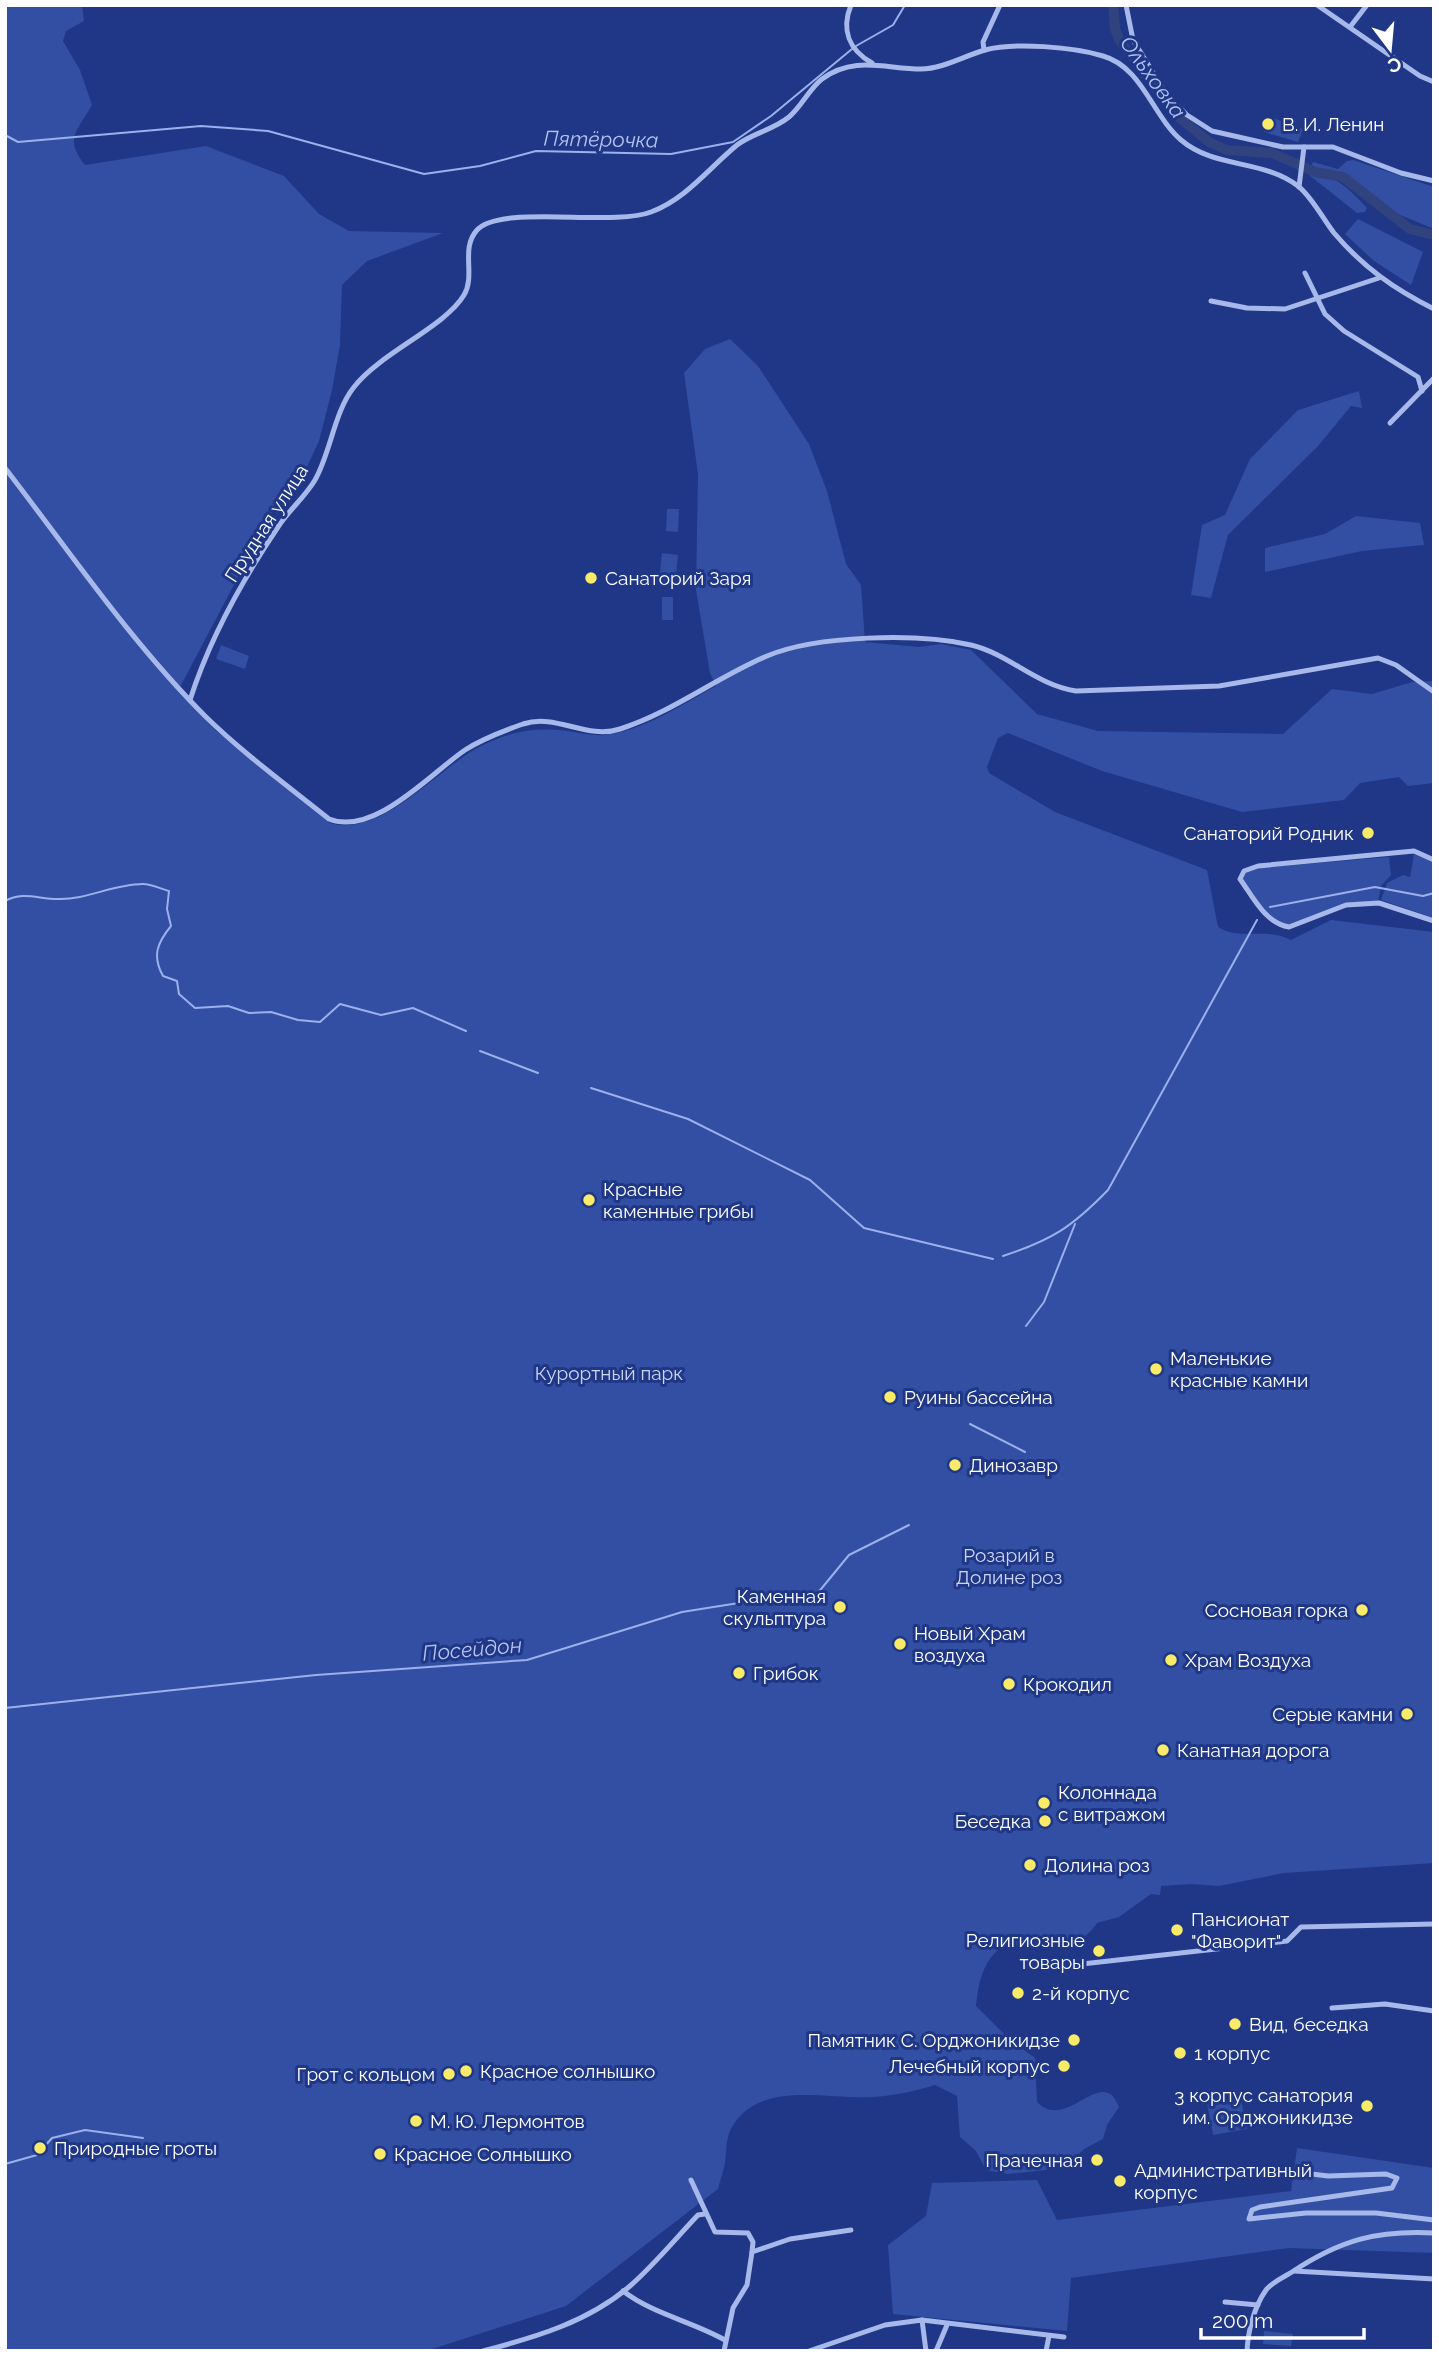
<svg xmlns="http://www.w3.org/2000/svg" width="1439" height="2356" viewBox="0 0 1439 2356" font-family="Raleway,sans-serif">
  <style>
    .green { fill: #324fa3 }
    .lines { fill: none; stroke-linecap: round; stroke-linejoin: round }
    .stream { stroke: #9bb0ec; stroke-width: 2 }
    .river { stroke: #31437e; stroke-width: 10 }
    .minor { stroke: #a7b8ea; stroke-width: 5 }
    .poi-dot { fill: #f9eb67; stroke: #1f3786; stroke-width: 2.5 }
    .labels { text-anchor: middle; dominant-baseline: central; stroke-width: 6; stroke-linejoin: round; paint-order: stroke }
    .poi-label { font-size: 19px; fill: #fff; stroke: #1f3786; text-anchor: start }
    .street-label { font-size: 19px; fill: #fff; stroke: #1f3786 }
    .park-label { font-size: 19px; fill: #ccd7f8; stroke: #1f3786 }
    .water-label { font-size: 21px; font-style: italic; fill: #b3c3f2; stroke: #1f3786 }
  </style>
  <rect width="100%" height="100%" fill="#1f3786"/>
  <g class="green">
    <path d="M 5,5 L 82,5 L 84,21 L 66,31 L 63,41 L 80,70 L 92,105 C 77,131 64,139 85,165 L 206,146 L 284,176 L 319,214 L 349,231 L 443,233 L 367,261 L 342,285 L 340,345 L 332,390 L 319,441 L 306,469 L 294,471 L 178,691 L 215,730 L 330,823 C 381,839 439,767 481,746 C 511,731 535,727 568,731 C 580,733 593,736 605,735 C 645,730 681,705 716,686 L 710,673 L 696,590 L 698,474 L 684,373 L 705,349 L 730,339 L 758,366 L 809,444 L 827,491 L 846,564 L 861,585 L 865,642 L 919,647 L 941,644 L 971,650 L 1037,714 L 1098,731 L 1283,734 L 1332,689 L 1372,694 L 1412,682 L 1434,681 L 1434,783 L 1408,786 L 1399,777 L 1360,783 L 1344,800 L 1242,812 L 1102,771 L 1008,733 L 998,738 L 987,767 L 989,773 L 1055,812 L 1207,870 L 1218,927 C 1240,941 1268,927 1291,940 L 1331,920 L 1434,932 L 1434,1863 L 1284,1873 L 1219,1886 L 1191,1884 L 1161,1886 L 1160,1895 L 1151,1894 L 1119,1917 L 1097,1923 C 1078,1953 1037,1949 1006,1944 C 983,1959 979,1980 976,2006 L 1008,2038 L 1035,2058 L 1037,2102 C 1067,2133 1102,2063 1119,2107 L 1107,2125 L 1103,2139 L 1084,2149 L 1068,2165 L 1054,2169 L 1008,2174 L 986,2170 L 976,2151 L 960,2137 L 957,2096 L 935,2085 C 915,2091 894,2096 872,2097 C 828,2100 760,2079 732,2127 C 725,2139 727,2150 725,2163 C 724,2171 720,2180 718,2189 L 566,2306 L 426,2351 L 5,2351 Z"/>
    <polygon points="1270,117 1303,129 1298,142 1264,132"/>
    <polygon points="1353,160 1434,187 1434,229 1393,212 1348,176 1311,167 1313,162 1338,169 1347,161"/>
    <path d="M 1309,175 C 1337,174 1350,190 1367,208 L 1365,212 L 1357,213 Z"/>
    <polygon points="1358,219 1423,252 1411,285 1374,261 1345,234"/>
    <polygon points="1359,391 1362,408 1351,406 1318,446 1228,535 1211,598 1191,595 1202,525 1225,515 1250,459 1298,410"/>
    <polygon points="667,509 679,509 678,532 666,531"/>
    <polygon points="1356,516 1420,523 1424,545 1362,551 1265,572 1265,548 1325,534"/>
    <polygon points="662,553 678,555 675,584 659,582"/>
    <rect x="662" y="597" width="11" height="23"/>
    <polygon points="221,645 249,656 245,669 216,659"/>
    <polygon points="1414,854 1434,862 1434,918 1381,900 1387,883 1403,875 1410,877"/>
    <path d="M 1389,857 L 1391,875 L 1381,886 L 1378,902 L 1346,903 L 1289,925 C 1267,923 1255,896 1242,879 L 1246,873 L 1259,868 Z"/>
    <polygon points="1241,2099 1247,2129 1213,2135 1207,2103"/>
    <polygon points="1297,2148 1434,2168 1434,2253 1289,2248 1071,2278 1067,2331 893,2314 888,2245 926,2216 932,2183 1037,2180 1057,2220 1291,2191"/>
    <polygon points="1264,2331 1293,2334 1291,2346 1263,2344"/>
  </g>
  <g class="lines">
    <g class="stream">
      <polyline points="856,46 893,25 905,5"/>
      <polyline points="5,135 18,142 201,126 268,131 424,174 480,166 536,151 671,154 733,142 771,116 852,49"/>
      <path d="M 5,901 C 23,891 38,899 58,899 C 87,900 113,884 143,884 C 151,884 161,889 169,891 L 167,909 L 171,926 C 157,943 152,956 163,976 L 177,981 L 179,994 L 195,1008 L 228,1006 L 249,1013 L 271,1012 L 298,1020 L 320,1022 L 340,1004 L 381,1015 L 413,1008 L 466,1031"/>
      <polyline points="1270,907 1375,887 1423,896 1434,893"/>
      <polyline points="480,1051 538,1073"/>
      <polyline points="591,1088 688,1119 810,1180 864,1228 993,1259"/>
      <path d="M 1003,1256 C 1052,1240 1072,1227 1108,1190 L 1257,920"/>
      <polyline points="1026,1326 1044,1302 1075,1224"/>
      <polyline points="970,1424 1025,1452"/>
      <polyline points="5,1708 316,1675 527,1660 682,1612 771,1598 817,1594 849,1555 909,1525"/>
      <polyline points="5,2164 37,2155 52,2138 85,2130 143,2138"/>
    </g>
    <polyline class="river" points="1113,5 1115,29 1120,41 1175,114 1209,142 1227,150 1272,153 1315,172 1343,177 1410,229 1434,235"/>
    <g class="minor">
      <path d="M 851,5 C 841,30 849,50 872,63"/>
      <polyline points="1126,5 1133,40 1167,95 1187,115 1212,131 1283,147 1333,147 1401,173 1434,181"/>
      <polyline points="1317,5 1420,76 1434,82"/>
      <polyline points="1350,27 1367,5"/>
      <polyline points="984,50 983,42 1000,5"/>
      <polyline points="1299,187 1304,147"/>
      <polyline points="1305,273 1325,314 1344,331 1418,377 1422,391"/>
      <polyline points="1211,301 1247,308 1285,309 1379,278"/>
      <polyline points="1390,423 1434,378"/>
      <path d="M 5,468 C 70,552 131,642 206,717 C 244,754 288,786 329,819 C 374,837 431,773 465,750 C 482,739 503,731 523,724 C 557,713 586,740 620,729 C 673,712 717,677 767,656 C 817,635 918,633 971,645 C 1009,654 1036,685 1076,691 L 1219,686 L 1378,658 L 1396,665 L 1434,692"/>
      <path d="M 190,700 C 209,640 243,579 278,527 C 289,510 305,497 315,480 C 331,452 334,412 354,387 C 380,353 445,327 464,295 C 476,275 460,249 477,230 C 500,204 612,227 651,212 C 686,199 709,168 737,145 C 753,133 773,130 789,117 C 802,106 809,89 822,79 C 854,55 886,69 921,69 C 942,69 964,56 985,50 C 1014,42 1074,47 1103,56 C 1142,67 1152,115 1181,140 C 1215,169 1263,159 1298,186 C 1312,197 1323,219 1334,233 C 1363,267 1394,289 1434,309"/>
      <path d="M 1434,860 L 1414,851 L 1258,866 L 1244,871 L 1240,879 C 1253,897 1265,923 1289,927 L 1346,905 L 1379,903 L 1434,921"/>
      <polyline points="1073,1965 1287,1941 1301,1927 1434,1924"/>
      <polyline points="1332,2008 1385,2004 1434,2011"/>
      <polyline points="1287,2171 1328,2176 1386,2174 1397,2178 1392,2188 1260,2207 1252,2210 1249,2219 1306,2213 1376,2213 1434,2220"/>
      <polyline points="691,2180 715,2232 748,2233 753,2242 752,2252"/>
      <polyline points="1294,2271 1434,2279"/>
      <path d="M 623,2291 C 653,2314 691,2321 725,2340"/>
      <polyline points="1225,2302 1258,2305"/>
      <polyline points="922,2320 1064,2337"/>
      <path d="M 483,2351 C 536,2337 588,2322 630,2286 C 655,2264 676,2238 698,2215 L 705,2214"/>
      <polyline points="724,2351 733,2308 747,2285 752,2252 790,2239 851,2230"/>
      <polyline points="809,2351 885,2325 922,2320 926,2351"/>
      <polyline points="936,2351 947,2325"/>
      <polyline points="1046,2351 1049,2336"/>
      <path d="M 1247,2351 C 1248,2331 1254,2307 1266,2290 C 1272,2282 1284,2277 1292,2272 C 1340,2240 1377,2230 1434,2233"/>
    </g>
  </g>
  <g class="poi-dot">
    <circle cx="1268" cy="124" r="7"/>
    <circle cx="591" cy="578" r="7"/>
    <circle cx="1368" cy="833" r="7"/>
    <circle cx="589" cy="1200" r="7"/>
    <circle cx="1156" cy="1369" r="7"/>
    <circle cx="890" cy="1397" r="7"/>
    <circle cx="955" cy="1465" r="7"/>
    <circle cx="840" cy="1607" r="7"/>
    <circle cx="1362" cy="1610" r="7"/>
    <circle cx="900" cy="1644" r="7"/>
    <circle cx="1171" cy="1660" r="7"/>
    <circle cx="739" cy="1673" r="7"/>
    <circle cx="1009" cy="1684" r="7"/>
    <circle cx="1407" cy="1714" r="7"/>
    <circle cx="1163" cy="1750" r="7"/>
    <circle cx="1044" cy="1803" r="7"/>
    <circle cx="1045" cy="1821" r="7"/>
    <circle cx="1030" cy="1865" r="7"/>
    <circle cx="1177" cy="1930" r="7"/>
    <circle cx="1099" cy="1951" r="7"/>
    <circle cx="1018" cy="1993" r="7"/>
    <circle cx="1235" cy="2024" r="7"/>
    <circle cx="1074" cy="2040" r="7"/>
    <circle cx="1180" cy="2053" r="7"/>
    <circle cx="1064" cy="2066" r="7"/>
    <circle cx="466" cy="2071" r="7"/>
    <circle cx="449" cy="2074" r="7"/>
    <circle cx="1367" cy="2106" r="7"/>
    <circle cx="416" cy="2121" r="7"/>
    <circle cx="40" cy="2148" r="7"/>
    <circle cx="380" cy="2154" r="7"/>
    <circle cx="1097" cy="2160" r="7"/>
    <circle cx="1120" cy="2181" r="7"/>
  </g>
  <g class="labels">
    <g class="poi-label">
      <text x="1282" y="124">В. И. Ленин</text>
      <text x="605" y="578">Санаторий Заря</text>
      <text x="1354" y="833" text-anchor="end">Санаторий Родник</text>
      <text x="603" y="1189">Красные<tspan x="603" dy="22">каменные грибы</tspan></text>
      <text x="1170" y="1358">Маленькие<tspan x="1170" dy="22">красные камни</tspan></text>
      <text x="904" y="1397">Руины бассейна</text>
      <text x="969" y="1465">Динозавр</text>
      <text x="826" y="1596" text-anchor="end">Каменная<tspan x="826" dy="22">скульптура</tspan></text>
      <text x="1348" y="1610" text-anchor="end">Сосновая горка</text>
      <text x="914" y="1633">Новый Храм<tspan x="914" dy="22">воздуха</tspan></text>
      <text x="1185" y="1660">Храм Воздуха</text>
      <text x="753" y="1673">Грибок</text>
      <text x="1023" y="1684">Крокодил</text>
      <text x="1393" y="1714" text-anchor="end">Серые камни</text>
      <text x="1177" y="1750">Канатная дорога</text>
      <text x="1058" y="1792">Колоннада<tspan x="1058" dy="22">с витражом</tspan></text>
      <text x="1031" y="1821" text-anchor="end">Беседка</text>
      <text x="1044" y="1865">Долина роз</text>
      <text x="1191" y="1919">Пансионат<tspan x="1191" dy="22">"Фаворит"</tspan></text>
      <text x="1085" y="1940" text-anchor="end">Религиозные<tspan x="1085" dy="22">товары</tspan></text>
      <text x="1032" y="1993">2-й корпус</text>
      <text x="1249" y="2024">Вид, беседка</text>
      <text x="1060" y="2040" text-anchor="end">Памятник С. Орджоникидзе</text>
      <text x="1194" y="2053">1 корпус</text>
      <text x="1050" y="2066" text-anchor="end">Лечебный корпус</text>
      <text x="480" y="2071">Красное солнышко</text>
      <text x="435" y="2074" text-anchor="end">Грот с кольцом</text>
      <text x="1353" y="2095" text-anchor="end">3 корпус санатория<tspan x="1353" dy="22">им. Орджоникидзе</tspan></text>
      <text x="430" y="2121">М. Ю. Лермонтов</text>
      <text x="54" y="2148">Природные гроты</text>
      <text x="394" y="2154">Красное Солнышко</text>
      <text x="1083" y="2160" text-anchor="end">Прачечная</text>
      <text x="1134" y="2170">Административный<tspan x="1134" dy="22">корпус</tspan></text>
    </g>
    <g class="street-label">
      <text transform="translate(266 523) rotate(-57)">Прудная улица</text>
    </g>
    <g class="park-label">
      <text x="609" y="1373">Курортный парк</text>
      <text x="1009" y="1555">Розарий в<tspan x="1009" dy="22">Долине роз</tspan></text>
    </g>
    <g class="water-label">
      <text transform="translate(1153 77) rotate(54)">Ольховка</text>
      <text transform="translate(601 139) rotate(1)">Пятёрочка</text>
      <text transform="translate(472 1649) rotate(-5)">Посейдон</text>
    </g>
  </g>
  <rect width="1439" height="2356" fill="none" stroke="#ffffff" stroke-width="14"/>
  <g transform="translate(1390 49) rotate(164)" stroke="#1f3786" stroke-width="5" paint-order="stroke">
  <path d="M0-5L12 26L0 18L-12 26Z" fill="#ffffff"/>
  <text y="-10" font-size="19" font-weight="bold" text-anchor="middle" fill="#ffffff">С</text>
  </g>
  <path d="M1201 2328v10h163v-10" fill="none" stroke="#ffffff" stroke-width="3.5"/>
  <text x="1212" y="2328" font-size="21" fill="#ffffff" stroke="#1f3786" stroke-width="5" paint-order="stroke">200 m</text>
</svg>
